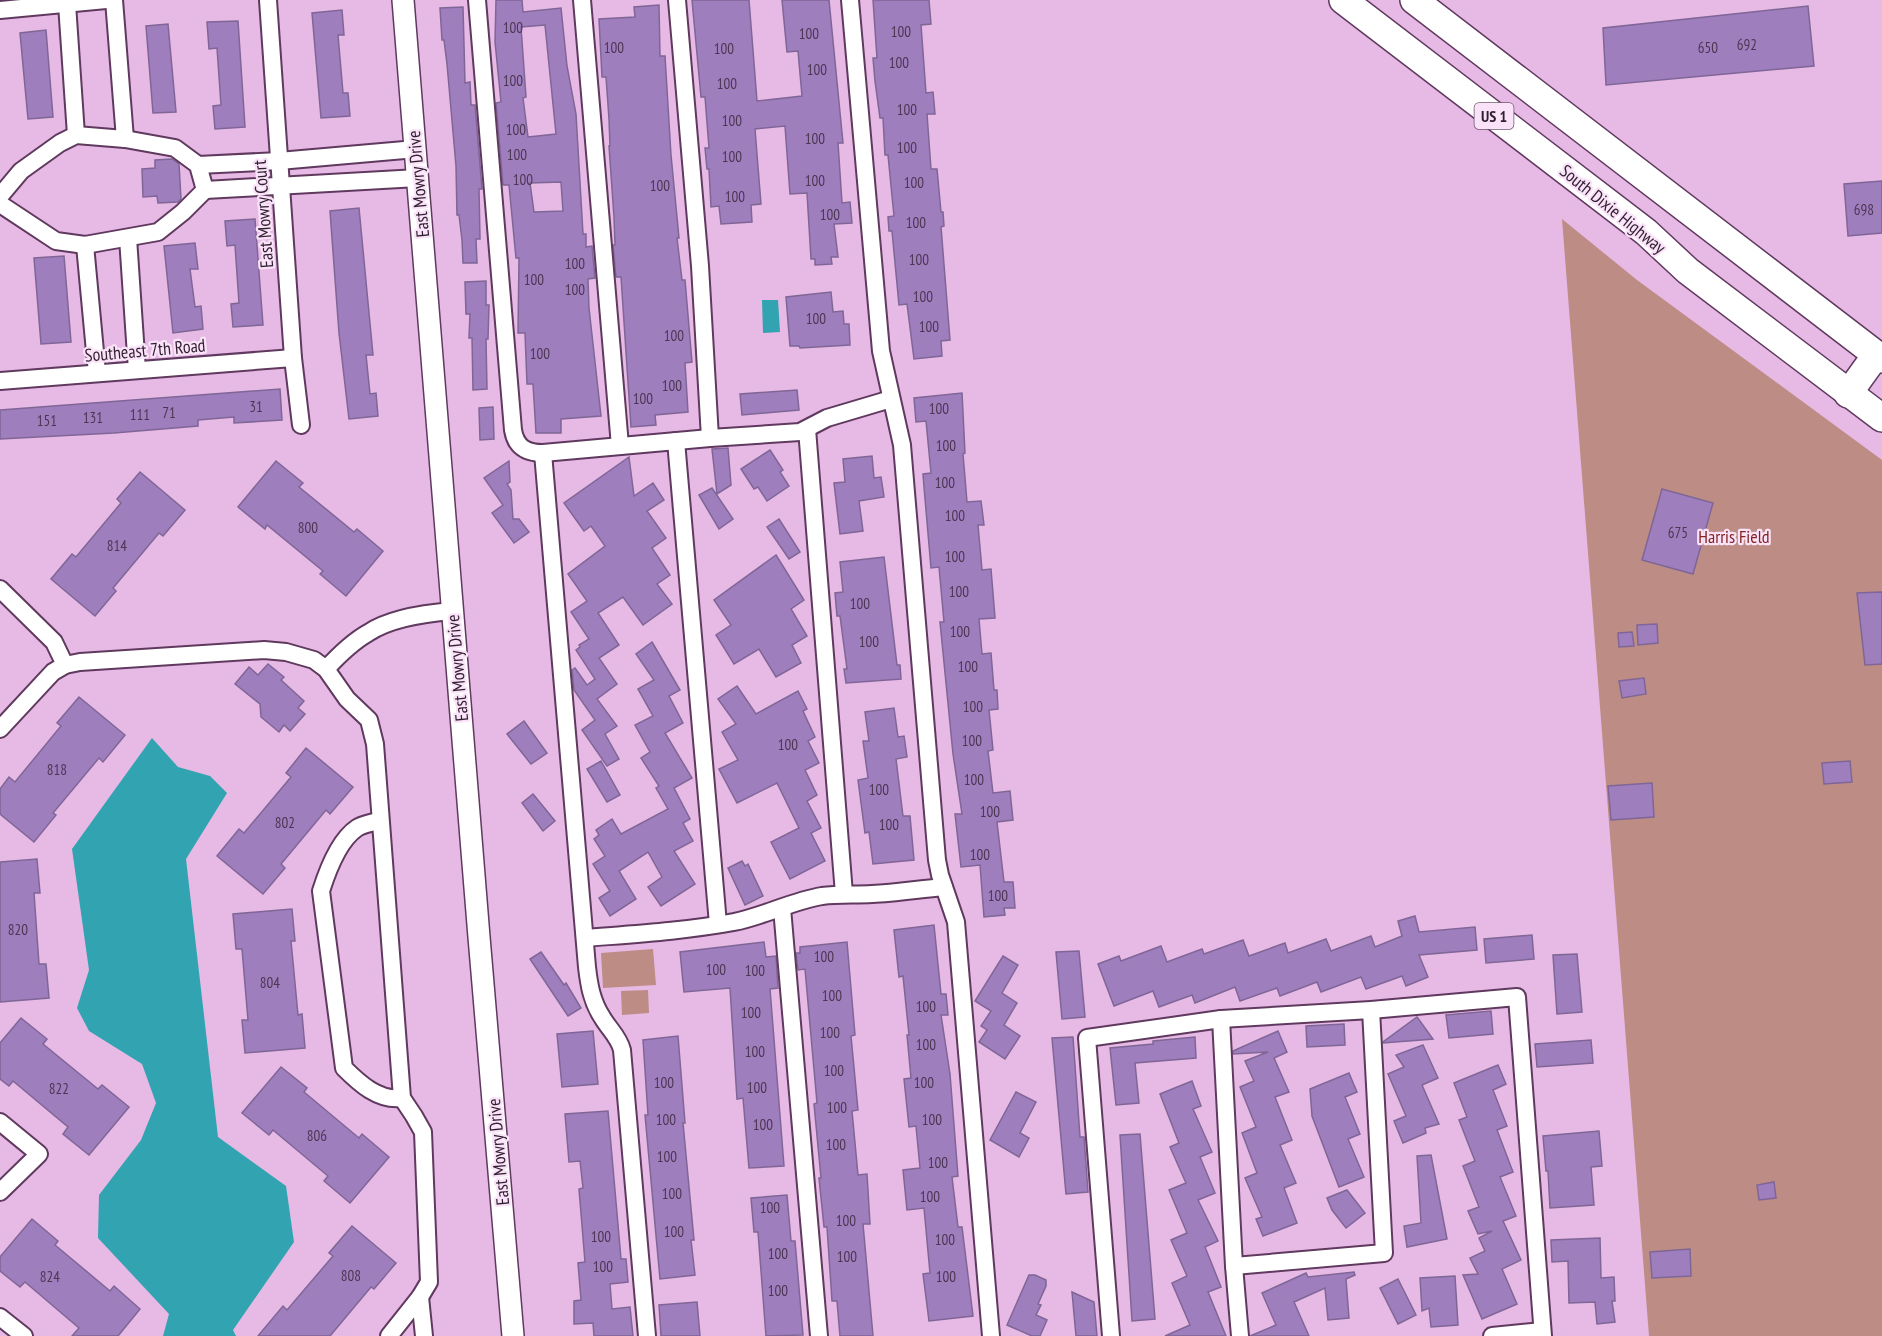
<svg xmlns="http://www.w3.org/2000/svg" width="1882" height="1336" viewBox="0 0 1882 1336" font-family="'PT Sans Narrow',sans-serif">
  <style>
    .green { fill: #bd8c85 }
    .water { fill: #32a3b1 }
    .building { fill: #9f7ebe; stroke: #7f6696; stroke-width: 1.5; fill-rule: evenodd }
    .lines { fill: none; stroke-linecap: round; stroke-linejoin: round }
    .minor-casing { stroke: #5f395e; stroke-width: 20 }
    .tertiary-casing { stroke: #5f395e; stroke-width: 24 }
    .trunk-casing { stroke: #5f395e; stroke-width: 30 }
    .minor { stroke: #fff; stroke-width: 16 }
    .tertiary { stroke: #fff; stroke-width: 21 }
    .trunk { stroke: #fff; stroke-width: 27 }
    .labels { text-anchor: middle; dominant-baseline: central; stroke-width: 4.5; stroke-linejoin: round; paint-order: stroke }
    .number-label { font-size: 15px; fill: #4c3753 }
    .shield { fill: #fae3f9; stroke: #6d5a6c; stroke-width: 1.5 }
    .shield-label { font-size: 16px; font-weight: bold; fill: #301f2f }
    .street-label { font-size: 18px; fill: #301f2f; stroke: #fae3f9 }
    .park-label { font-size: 18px; fill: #83241f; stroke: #fae3f9 }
  </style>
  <rect width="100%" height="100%" fill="#e7b9e5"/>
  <g class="green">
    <polygon points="1562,219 1637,280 1882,460 1882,1336 1649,1336"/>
    <polygon points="653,949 656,985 603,988 601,953"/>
    <polygon points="648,990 649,1013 622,1015 621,991"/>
  </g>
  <g class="water">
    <polygon points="762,300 778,300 780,332 763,333"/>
    <polygon points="152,738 178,767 210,776 227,793 186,859 218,1137 286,1186 294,1242 233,1330 236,1336 163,1336 169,1314 98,1238 99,1195 141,1140 156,1103 142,1064 89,1031 77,1008 89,970 72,849"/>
  </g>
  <g class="building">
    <path d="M 496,0 L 522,0 L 523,12 L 561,8 L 567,66 L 576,114 L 583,234 L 586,234 L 586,247 L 592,246 L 595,278 L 588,279 L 589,308 L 601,416 L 561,419 L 561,433 L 536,433 L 533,384 L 527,384 L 525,333 L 518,333 L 519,258 L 516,258 L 509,185 L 503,185 L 496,103 L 501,102 L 495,42 ZM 545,25 L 556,134 L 528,137 L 523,98 L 526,97 L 521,27 ZM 561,182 L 563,211 L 534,212 L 530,183 Z"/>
    <polygon points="692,0 749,0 757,101 802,96 798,51 787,52 782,0 829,0 843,143 838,143 842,203 850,202 852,223 834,224 838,257 831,257 832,264 815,265 815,259 811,259 807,193 790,194 785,126 755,129 761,204 751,205 752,222 721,224 719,206 711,207 709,169 707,169 705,148 709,148 705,97 701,97"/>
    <polygon points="873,0 929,0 931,24 921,25 926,93 933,92 935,114 927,114 931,169 937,169 941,212 943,212 944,226 941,227 950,340 941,341 942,356 914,359 907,304 899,305 892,231 889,231 888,217 894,216 888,155 885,155 883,118 880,118 875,81 873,58 877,58"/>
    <polygon points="659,5 660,56 665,56 671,155 679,238 677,238 682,280 685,280 692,362 685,363 688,412 655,415 656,425 631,427 621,277 616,277 613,245 615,245 614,217 609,146 610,146 609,119 606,77 602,77 599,19 635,17 634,7"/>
    <polygon points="1808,6 1814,66 1606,85 1603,28"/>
    <polygon points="463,7 465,83 470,82 471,105 475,105 482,189 479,189 480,239 476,239 477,263 463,263 462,240 459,215 457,215 456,166 447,64 444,40 442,40 440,8"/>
    <polygon points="342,10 344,35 338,35 343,93 348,93 350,116 321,118 312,13"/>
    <polygon points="238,21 245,127 215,129 213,106 221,105 217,48 209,49 207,22"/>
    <polygon points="168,24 176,112 153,113 146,26"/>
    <polygon points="46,30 53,117 28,119 20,33"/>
    <polygon points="172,159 179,164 181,199 178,202 158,203 157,196 143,197 142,169 155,168 155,160"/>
    <polygon points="1882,181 1882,233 1848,236 1844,184"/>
    <polygon points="359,208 373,355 366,355 370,394 376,393 378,416 349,419 339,333 330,211"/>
    <polygon points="255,219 263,325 233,327 231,304 239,303 235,245 227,246 225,221"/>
    <polygon points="195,243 198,269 190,269 195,307 201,306 203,329 173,333 164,246"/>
    <polygon points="64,256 71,342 41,344 34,258"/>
    <polygon points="486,281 486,305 489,305 488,339 486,339 487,389 473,390 472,338 469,338 470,314 466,314 465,282"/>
    <polygon points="831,292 833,312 843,311 844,324 849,324 850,345 800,348 799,346 790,346 786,297"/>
    <polygon points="280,389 282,420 234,423 234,417 198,420 198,426 114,433 0,439 0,410"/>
    <polygon points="797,390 799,410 742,415 740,394"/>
    <polygon points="962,393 965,453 963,454 967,502 981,501 984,525 978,525 982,570 991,569 995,618 979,619 982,654 991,653 994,690 997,690 998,709 989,710 993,750 988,751 993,793 1010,791 1013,820 997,822 1004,882 1013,882 1015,908 1004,908 1005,915 984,917 980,865 961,867 955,814 962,814 953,754 940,622 944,622 939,567 931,568 924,487 923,474 931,473 926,421 916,422 914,398"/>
    <polygon points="493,407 494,439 480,440 479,408"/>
    <polygon points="728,448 731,485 717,494 712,449"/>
    <polygon points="770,450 783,470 780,472 789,486 767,501 758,487 754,489 741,469"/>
    <polygon points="872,456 874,478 881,477 884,497 859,501 863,531 840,534 834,483 845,482 843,459"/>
    <polygon points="629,457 634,496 653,483 664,500 647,511 666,538 652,548 670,575 657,584 672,604 643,625 623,597 598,613 619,645 599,658 617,684 597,699 617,726 605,734 619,759 607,766 582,730 595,720 574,690 572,670 575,668 587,685 595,679 576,650 580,647 579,645 589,639 571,612 587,601 568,574 605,546 591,526 584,531 564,503"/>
    <polygon points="276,461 303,483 299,487 354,532 357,529 383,551 346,596 320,574 323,571 267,525 265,529 238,507"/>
    <polygon points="509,461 510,482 507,484 511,490 513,519 519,519 529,532 514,543 492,513 503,505 484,478"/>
    <polygon points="140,472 185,510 163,536 159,533 113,588 116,591 95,616 51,579 72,554 76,557 121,503 117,499"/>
    <polygon points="712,488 733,519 719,529 699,495"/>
    <polygon points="1662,489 1713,503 1693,574 1642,560"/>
    <polygon points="779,519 800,552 789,559 767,527"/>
    <polygon points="776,555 804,600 791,609 807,636 792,645 801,663 776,677 759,649 734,664 716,635 731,625 714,600"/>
    <polygon points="884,557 897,665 900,665 901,679 846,683 844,669 847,669 840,616 837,616 835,593 843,592 840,562"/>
    <polygon points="1882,592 1882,664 1865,665 1857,593"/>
    <polygon points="1657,624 1658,643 1638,645 1637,625"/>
    <polygon points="1632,632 1634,646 1619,647 1618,633"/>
    <polygon points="652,642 680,690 669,696 683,723 665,733 692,778 674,788 690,819 683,823 693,841 674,851 695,884 661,906 648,887 662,877 648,852 619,871 636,899 610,916 599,898 610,891 593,864 605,856 594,839 599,835 596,830 612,819 621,834 668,809 656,788 659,786 641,758 650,752 635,725 653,716 638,689 654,680 636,654"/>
    <polygon points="268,664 284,677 281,680 304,701 298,708 305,714 290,731 284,725 279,732 261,717 260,704 235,684 249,667 258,675"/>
    <polygon points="1644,678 1646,694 1622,698 1619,681"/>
    <polygon points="737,686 756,714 798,691 807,709 803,711 815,737 808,741 819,763 805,770 817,795 807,801 821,828 811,833 825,861 790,879 771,842 799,828 777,783 737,803 719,769 738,760 722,732 736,724 718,699"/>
    <polygon points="79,697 125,735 103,762 99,758 53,813 56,815 34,842 0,814 0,789 9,777 15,782 61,726 57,723"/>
    <polygon points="894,708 898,737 904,736 907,757 896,759 903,816 910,816 914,860 873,864 869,832 865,833 858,780 868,778 863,741 869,741 865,712"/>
    <polygon points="524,721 547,753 531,764 507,734"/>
    <polygon points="306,748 353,787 330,814 326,810 281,864 285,868 263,894 217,856 239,829 244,833 291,777 286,773"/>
    <polygon points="601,761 620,795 607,802 587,769"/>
    <polygon points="1850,761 1852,782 1824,784 1822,763"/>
    <polygon points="1652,783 1654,817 1611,820 1608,786"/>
    <polygon points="533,794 555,821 543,831 522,803"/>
    <polygon points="37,859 40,893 34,893 39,964 46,964 49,998 0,1002 0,862"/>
    <polygon points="742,861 745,866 748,864 763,896 745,905 728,868"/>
    <polygon points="292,909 295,941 291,941 298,1015 302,1014 305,1048 245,1053 242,1020 248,1020 242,949 236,949 233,914"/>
    <polygon points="1415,916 1419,932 1475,927 1477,950 1419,955 1428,977 1406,986 1402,976 1366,989 1361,977 1321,992 1317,982 1280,996 1277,988 1240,1001 1235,987 1195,1003 1192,995 1159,1007 1153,991 1114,1006 1098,964 1119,956 1121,961 1161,946 1167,962 1202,949 1204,954 1243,940 1249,956 1285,943 1288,953 1326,939 1331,951 1371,936 1375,947 1402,936 1398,921"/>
    <polygon points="934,925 941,994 946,994 948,1015 941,1015 950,1074 958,1176 952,1177 958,1227 962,1227 973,1316 929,1321 923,1274 930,1273 924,1208 907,1210 903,1170 920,1168 916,1126 909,1127 904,1079 911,1078 907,1035 909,1035 903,976 899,977 894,930"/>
    <polygon points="1532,935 1534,959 1486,963 1484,939"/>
    <polygon points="764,942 766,957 776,956 778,988 770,989 784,1166 749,1168 743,1098 737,1099 730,988 684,992 680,952"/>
    <polygon points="847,942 855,1035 851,1036 858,1110 852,1111 858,1175 867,1174 870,1224 863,1224 873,1336 840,1336 837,1301 832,1301 827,1227 824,1227 819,1178 821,1178 814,1104 817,1103 805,969 798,970 796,953 800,953 800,947"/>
    <polygon points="1079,951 1085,1017 1062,1019 1056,952"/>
    <polygon points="541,952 564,985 566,983 581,1008 568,1016 530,959"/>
    <polygon points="1577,954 1582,1012 1557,1014 1553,955"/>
    <polygon points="1003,956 1018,965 1002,993 1017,1003 1004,1025 1020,1036 1005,1059 979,1042 987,1030 981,1026 991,1011 975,1001"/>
    <polygon points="1491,1011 1493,1034 1449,1038 1446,1015"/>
    <polygon points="1417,1017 1433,1039 1383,1043 1383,1042"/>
    <polygon points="21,1018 47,1039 43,1044 98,1089 102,1085 129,1107 89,1155 63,1134 68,1127 13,1081 9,1086 0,1079 0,1043"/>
    <polygon points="1344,1024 1345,1045 1307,1047 1306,1026"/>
    <polygon points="593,1031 598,1084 562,1087 557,1034"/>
    <polygon points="1278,1031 1287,1052 1274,1058 1289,1092 1275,1097 1292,1140 1280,1145 1296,1183 1284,1188 1297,1223 1263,1236 1256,1219 1262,1217 1245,1178 1257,1173 1242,1133 1256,1127 1240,1087 1254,1081 1245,1061 1268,1052 1233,1054 1233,1051"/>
    <polygon points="678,1036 685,1123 683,1123 694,1240 691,1240 695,1275 660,1279 645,1115 648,1115 643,1040"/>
    <polygon points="1073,1037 1080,1137 1084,1137 1088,1192 1066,1194 1052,1038"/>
    <polygon points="1195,1037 1196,1058 1135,1063 1139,1103 1116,1105 1110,1048 1153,1044 1153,1041"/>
    <polygon points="1591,1040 1593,1063 1537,1067 1535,1044"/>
    <polygon points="1423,1045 1438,1078 1422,1085 1439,1124 1425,1128 1426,1133 1403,1143 1394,1121 1406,1116 1388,1074 1404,1067 1396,1055"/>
    <polygon points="1498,1065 1506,1084 1493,1090 1507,1126 1497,1130 1513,1172 1500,1177 1516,1216 1503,1221 1521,1260 1502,1269 1517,1304 1482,1319 1463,1275 1478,1274 1470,1258 1485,1251 1479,1238 1492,1231 1478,1234 1468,1211 1479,1207 1463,1166 1475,1161 1459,1120 1467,1117 1454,1083"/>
    <polygon points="281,1067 307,1088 304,1092 359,1138 362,1134 389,1157 350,1203 324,1181 328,1176 273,1130 269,1135 242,1113"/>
    <polygon points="1349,1073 1357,1092 1345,1097 1360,1134 1348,1139 1364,1177 1339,1187 1312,1116 1310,1089"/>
    <polygon points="1192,1081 1201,1106 1193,1109 1212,1152 1200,1157 1215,1193 1198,1200 1218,1241 1205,1247 1221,1287 1208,1292 1226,1336 1165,1336 1190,1325 1172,1283 1187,1276 1171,1240 1187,1233 1169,1190 1186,1183 1170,1147 1179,1143 1160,1094"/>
    <polygon points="1016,1092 1036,1102 1020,1133 1029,1138 1019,1157 990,1140"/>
    <polygon points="608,1111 621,1259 626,1259 628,1282 610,1284 612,1309 630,1307 633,1336 594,1336 593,1323 574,1324 574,1301 581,1300 578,1263 585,1262 579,1189 583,1188 580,1161 569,1162 565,1114"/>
    <polygon points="1599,1131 1602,1166 1591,1167 1594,1205 1550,1208 1548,1171 1546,1171 1543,1136"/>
    <polygon points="1140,1134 1155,1319 1132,1321 1120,1135"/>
    <polygon points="1431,1155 1447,1239 1407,1247 1404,1226 1421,1223 1417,1156"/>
    <polygon points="1774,1182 1776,1198 1759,1200 1757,1185"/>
    <polygon points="1347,1190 1365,1213 1346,1228 1332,1210 1327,1198"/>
    <polygon points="787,1195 791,1241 795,1241 803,1335 766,1336 758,1232 754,1232 751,1198"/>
    <polygon points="32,1219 58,1241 55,1245 110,1291 114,1286 140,1309 118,1336 72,1336 79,1328 25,1282 20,1287 0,1271 0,1257"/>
    <polygon points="352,1226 396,1263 374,1289 371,1287 330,1336 258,1336 283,1306 287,1310 333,1256 329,1253"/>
    <polygon points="1600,1238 1601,1278 1614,1277 1615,1301 1612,1301 1615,1322 1597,1324 1595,1302 1569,1303 1568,1261 1552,1262 1551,1240"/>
    <polygon points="1690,1249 1691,1276 1652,1278 1650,1252"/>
    <polygon points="1354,1272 1355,1275 1346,1279 1349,1318 1328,1320 1325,1288 1294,1302 1309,1336 1250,1336 1276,1325 1262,1293 1306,1273 1308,1277"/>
    <polygon points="1029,1275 1035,1275 1046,1280 1046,1286 1038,1304 1041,1305 1036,1315 1047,1320 1040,1336 1032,1336 1007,1325"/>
    <polygon points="1455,1276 1458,1325 1431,1327 1429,1308 1422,1311 1420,1278"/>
    <polygon points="1398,1279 1416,1315 1398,1324 1380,1288"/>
    <polygon points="1072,1292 1094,1302 1097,1336 1076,1336"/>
    <polygon points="697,1302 700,1336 661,1336 659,1305"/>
  </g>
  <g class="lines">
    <defs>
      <g id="minor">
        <polyline points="114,0 125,139"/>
        <polyline points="268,0 293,358 301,425"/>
        <path d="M 477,0 L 513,430 C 516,448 527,453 543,453 L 710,438 L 800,432 L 827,418 L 891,399"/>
        <polyline points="582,0 620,446"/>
        <polyline points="677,0 700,266 710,438"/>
        <polyline points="850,0 881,351 902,445 937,860 940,875 956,922 991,1336"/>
        <polyline points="67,4 76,135"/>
        <polyline points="0,10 106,0"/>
        <polyline points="198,165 279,161 416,149"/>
        <polyline points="205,190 418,178"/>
        <polyline points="0,196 21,171 60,143 76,135 125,139 175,148 198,165 205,190 183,212 158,232 85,245 56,241 0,204"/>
        <polyline points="128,238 137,370"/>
        <polyline points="85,245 97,373"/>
        <polyline points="0,381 293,358"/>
        <polyline points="807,429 844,894"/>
        <polyline points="676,441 718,924"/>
        <path d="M 543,453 L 587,967 C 589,985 592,1002 602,1017 C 608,1028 619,1037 622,1050 L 647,1336"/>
        <polyline points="0,589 54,642 65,665"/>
        <path d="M 326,669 C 338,656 352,642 368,633 C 390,618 427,613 453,611"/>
        <polyline points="0,729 53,672 65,665 80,662 264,650 286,652 314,660 326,669 347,699 369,720 375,744 402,1098 414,1116 423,1132 429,1282 420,1297 389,1336"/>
        <path d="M 380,820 C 373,823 363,824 357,828 C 339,840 327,872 321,891 L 344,1068 C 359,1083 378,1101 402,1098"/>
        <polyline points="782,908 819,1336"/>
        <path d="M 585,938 C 634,934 685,931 734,922 C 764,916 792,901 822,896 C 838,894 855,895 872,894 C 896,893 920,889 944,887"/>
        <polyline points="1221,1019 1234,1266 1240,1336"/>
        <polyline points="0,1122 39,1154 0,1192"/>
        <polyline points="1234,1266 1384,1253 1371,1010"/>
        <polyline points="420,1297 424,1336"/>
        <polyline points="0,1317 24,1336"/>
        <polyline points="1111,1336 1087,1038 1221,1019 1371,1010 1517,997 1543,1336"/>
        <polyline points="1492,1336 1542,1331"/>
      </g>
      <polyline id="tertiary" points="403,0 479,937 513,1336"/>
      <g id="trunk">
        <polyline points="1343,0 1646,232 1688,271 1882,418"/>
        <polyline points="1414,0 1882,359"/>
        <polyline points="1848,394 1876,355"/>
      </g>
    </defs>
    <use href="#minor" class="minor-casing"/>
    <use href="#tertiary" class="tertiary-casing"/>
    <use href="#trunk" class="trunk-casing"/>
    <use href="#minor" class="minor"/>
    <use href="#tertiary" class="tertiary"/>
    <use href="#trunk" class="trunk"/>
  </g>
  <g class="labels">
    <g class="number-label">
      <text x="513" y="27">100</text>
      <text x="901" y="31">100</text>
      <text x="809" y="33">100</text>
      <text x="1747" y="44">692</text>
      <text x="614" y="47">100</text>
      <text x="1708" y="47">650</text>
      <text x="724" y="48">100</text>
      <text x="899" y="62">100</text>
      <text x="817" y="69">100</text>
      <text x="513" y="80">100</text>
      <text x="727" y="83">100</text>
      <text x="907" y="109">100</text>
      <text x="732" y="120">100</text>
      <text x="516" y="129">100</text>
      <text x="815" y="138">100</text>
      <text x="907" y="147">100</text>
      <text x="517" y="154">100</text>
      <text x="732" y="156">100</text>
      <text x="523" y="179">100</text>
      <text x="815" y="180">100</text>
      <text x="914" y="182">100</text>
      <text x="660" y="185">100</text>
      <text x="735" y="196">100</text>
      <text x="1864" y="209">698</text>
      <text x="830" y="214">100</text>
      <text x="916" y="222">100</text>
      <text x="919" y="259">100</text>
      <text x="575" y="263">100</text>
      <text x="534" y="279">100</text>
      <text x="575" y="289">100</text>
      <text x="923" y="296">100</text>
      <text x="816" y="318">100</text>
      <text x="929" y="326">100</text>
      <text x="674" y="335">100</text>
      <text x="540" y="353">100</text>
      <text x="672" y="385">100</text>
      <text x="643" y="398">100</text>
      <text x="256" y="406">31</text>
      <text x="939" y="408">100</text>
      <text x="169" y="412">71</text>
      <text x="140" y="414">111</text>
      <text x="93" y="417">131</text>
      <text x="47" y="420">151</text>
      <text x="946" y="445">100</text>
      <text x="945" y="482">100</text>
      <text x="955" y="515">100</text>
      <text x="308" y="527">800</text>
      <text x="1678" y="532">675</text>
      <text x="117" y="545">814</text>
      <text x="955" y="556">100</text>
      <text x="959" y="591">100</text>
      <text x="860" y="603">100</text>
      <text x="960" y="631">100</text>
      <text x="869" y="641">100</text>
      <text x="968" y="666">100</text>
      <text x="973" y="706">100</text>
      <text x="972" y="740">100</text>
      <text x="788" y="744">100</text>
      <text x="57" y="769">818</text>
      <text x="974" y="779">100</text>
      <text x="879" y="789">100</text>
      <text x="990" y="811">100</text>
      <text x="285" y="822">802</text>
      <text x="889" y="824">100</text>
      <text x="980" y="854">100</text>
      <text x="998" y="895">100</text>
      <text x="18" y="929">820</text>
      <text x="824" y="956">100</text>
      <text x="716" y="969">100</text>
      <text x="755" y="970">100</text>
      <text x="270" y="982">804</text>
      <text x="832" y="995">100</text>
      <text x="926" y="1006">100</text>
      <text x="751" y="1012">100</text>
      <text x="830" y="1032">100</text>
      <text x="926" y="1044">100</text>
      <text x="755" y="1051">100</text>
      <text x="834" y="1070">100</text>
      <text x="664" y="1082">100</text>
      <text x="924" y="1082">100</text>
      <text x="757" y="1087">100</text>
      <text x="59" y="1088">822</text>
      <text x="837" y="1107">100</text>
      <text x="666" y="1119">100</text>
      <text x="932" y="1119">100</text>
      <text x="763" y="1124">100</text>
      <text x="317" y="1135">806</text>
      <text x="836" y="1144">100</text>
      <text x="667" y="1156">100</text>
      <text x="938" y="1162">100</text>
      <text x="672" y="1193">100</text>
      <text x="930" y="1196">100</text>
      <text x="770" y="1207">100</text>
      <text x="846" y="1220">100</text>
      <text x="674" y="1231">100</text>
      <text x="601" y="1236">100</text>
      <text x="945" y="1239">100</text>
      <text x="778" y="1253">100</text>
      <text x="847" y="1256">100</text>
      <text x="603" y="1266">100</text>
      <text x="351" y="1275">808</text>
      <text x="50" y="1276">824</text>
      <text x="946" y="1276">100</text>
      <text x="778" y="1290">100</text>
    </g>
    <rect class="shield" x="1474.5" y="103" width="39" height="26" rx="4.5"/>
    <g class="shield-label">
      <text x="1494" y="116">US 1</text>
    </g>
    <g class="street-label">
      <text transform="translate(418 184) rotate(-95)">East Mowry Drive</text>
      <text transform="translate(1613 209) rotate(39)">South Dixie Highway</text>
      <text transform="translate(263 214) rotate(-94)">East Mowry Court</text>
      <text transform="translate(145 350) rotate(-5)">Southeast 7th Road</text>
      <text transform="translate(457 668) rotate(-95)">East Mowry Drive</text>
      <text transform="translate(498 1152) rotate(-95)">East Mowry Drive</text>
    </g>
    <g class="park-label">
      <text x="1734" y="536">Harris Field</text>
    </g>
  </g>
</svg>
